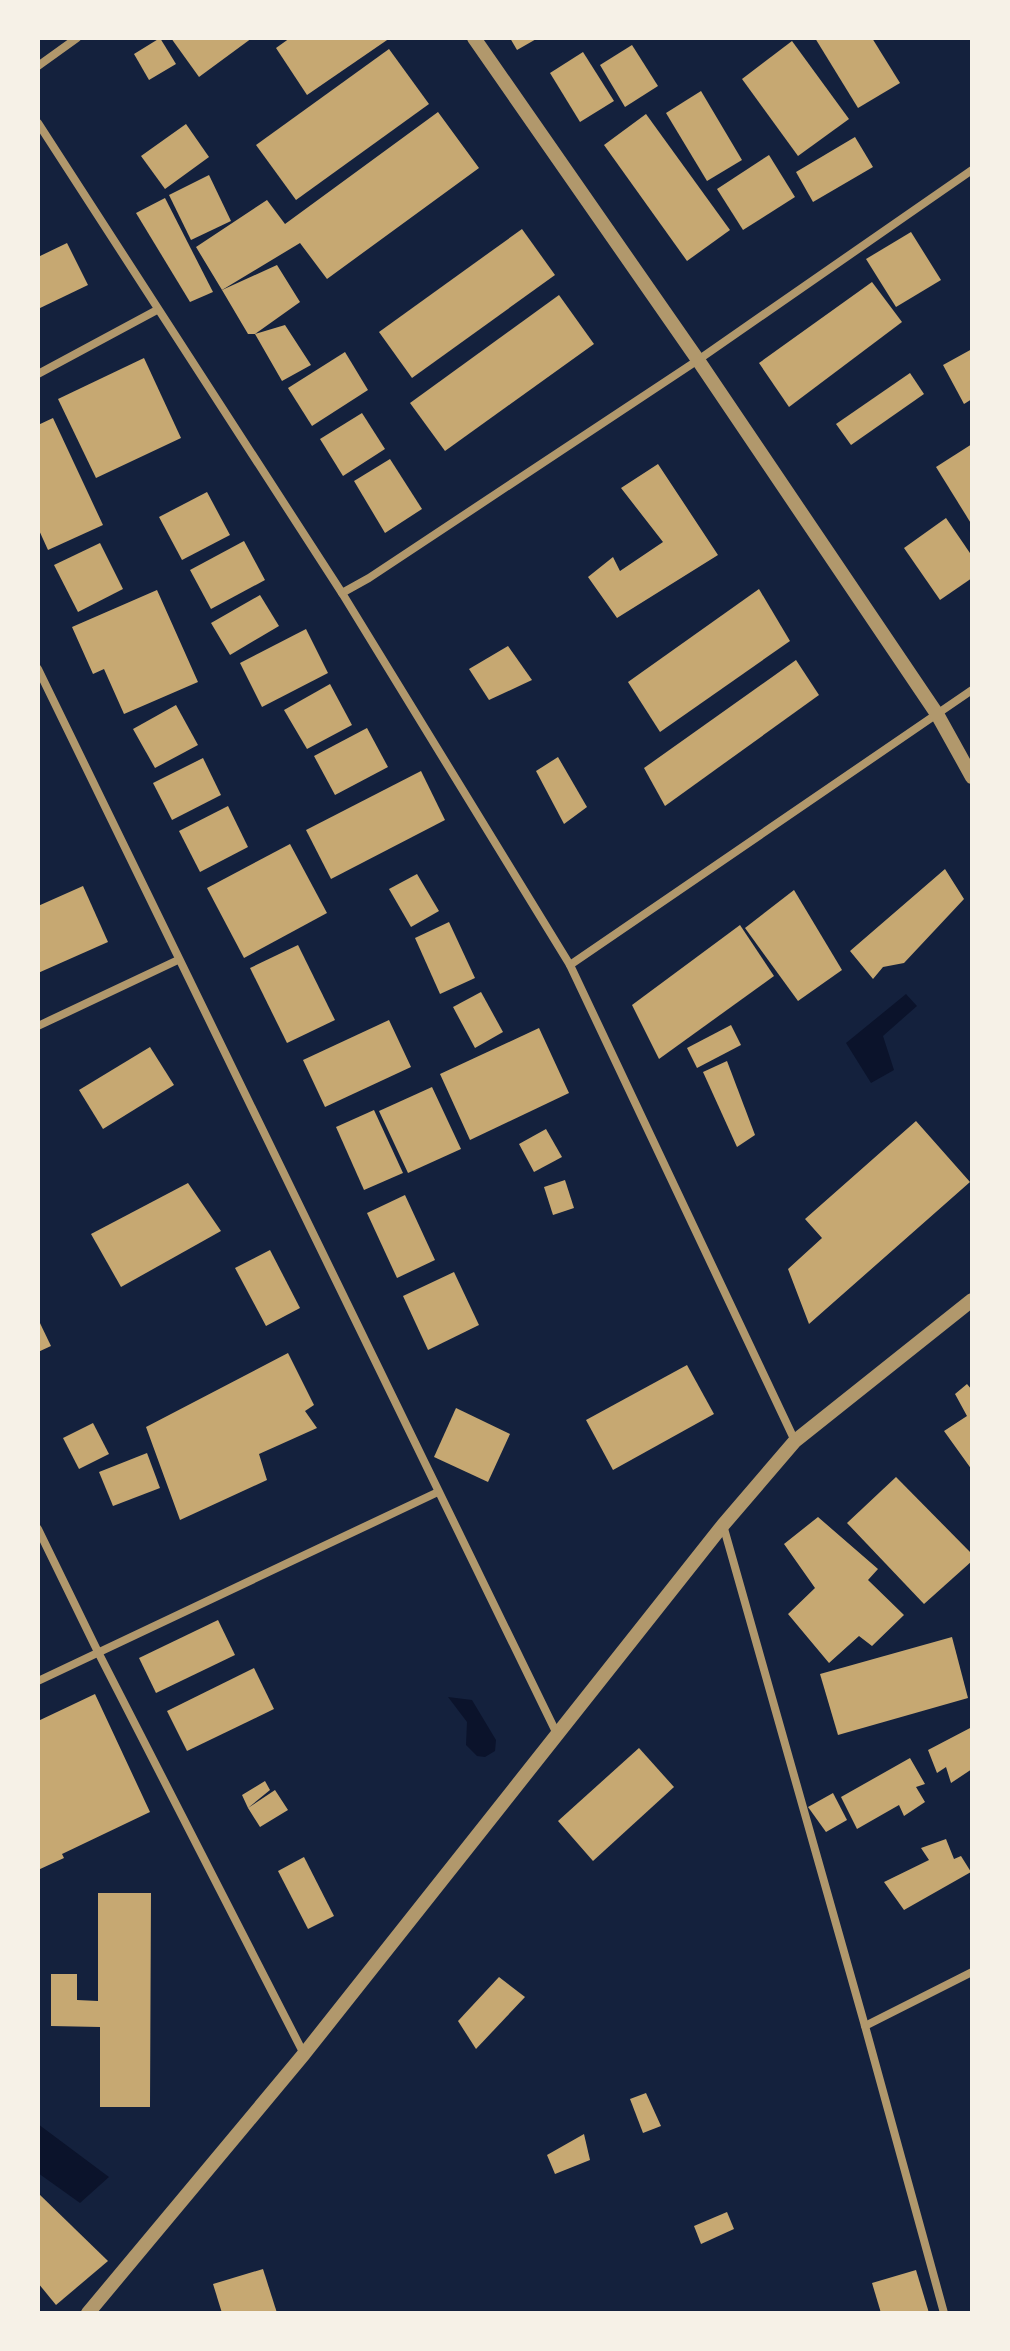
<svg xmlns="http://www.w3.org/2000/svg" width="1010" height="2351" viewBox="0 0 1010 2351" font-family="Arial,sans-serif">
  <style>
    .water { fill: #0b132b }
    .building { fill: #c6a872 }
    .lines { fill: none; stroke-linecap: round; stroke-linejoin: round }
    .minor { stroke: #b1986c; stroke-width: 8 }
    .tertiary { stroke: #b1986c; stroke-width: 14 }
  </style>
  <rect width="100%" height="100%" fill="#14213d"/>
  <g class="water">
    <polygon points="906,994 917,1006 883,1036 894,1070 871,1083 846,1043"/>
    <polygon points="448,1697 472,1700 496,1740 495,1751 485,1757 477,1756 466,1745 467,1722"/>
    <polygon points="38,2124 109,2177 80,2203 38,2173"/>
  </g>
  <g class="building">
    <polygon points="160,38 176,64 149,80 134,54"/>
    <polygon points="171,38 252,38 199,77"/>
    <polygon points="290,38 390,38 307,95 276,48"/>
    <polygon points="510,38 538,38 517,50"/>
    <polygon points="815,38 872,38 900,83 858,108"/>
    <polygon points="792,41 849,119 798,156 742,79"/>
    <polygon points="632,45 658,86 625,107 600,65"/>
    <polygon points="389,49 429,104 296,200 256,145"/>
    <polygon points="583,52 614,101 580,122 550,73"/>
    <polygon points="701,91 742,160 707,181 666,113"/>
    <polygon points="438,112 479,168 327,279 300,243 222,290 196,247 267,200 285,224"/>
    <polygon points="646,114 730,230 687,261 604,145"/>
    <polygon points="186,124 209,157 165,189 141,156"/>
    <polygon points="855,137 873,167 813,202 796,172"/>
    <polygon points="769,155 795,197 743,230 717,189"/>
    <polygon points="209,175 231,221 191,240 169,195"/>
    <polygon points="165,198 213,292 190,302 136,213"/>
    <polygon points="522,229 555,275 412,378 379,332"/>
    <polygon points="911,232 941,280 896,307 866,259"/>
    <polygon points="67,243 88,285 38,309 38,257"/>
    <polygon points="277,265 300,302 255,334 285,325 311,365 282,381 255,334 248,334 222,290"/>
    <polygon points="872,282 902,322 789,407 759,363"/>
    <polygon points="559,295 594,344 445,451 410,403"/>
    <polygon points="972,349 972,399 964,404 943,365"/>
    <polygon points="345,352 368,390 312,426 288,388"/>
    <polygon points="144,358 181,438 96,478 58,399"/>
    <polygon points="910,373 924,394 851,445 836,424"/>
    <polygon points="362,413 385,449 343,476 320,439"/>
    <polygon points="53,418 103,525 48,550 38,528 38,425"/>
    <polygon points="972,444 972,525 936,467"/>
    <polygon points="390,459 422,509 385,533 354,481"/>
    <polygon points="658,464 718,555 617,618 588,577 613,557 620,571 663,542 621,488"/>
    <polygon points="207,492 230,535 182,560 159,517"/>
    <polygon points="946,518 972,556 972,578 940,600 904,548"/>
    <polygon points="244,541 265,580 211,609 190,570"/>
    <polygon points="100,543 123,589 78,612 54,565"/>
    <polygon points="759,589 790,641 660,732 628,682"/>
    <polygon points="157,590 198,682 124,714 104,669 93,674 72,627"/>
    <polygon points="260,595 279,626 230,655 211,623"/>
    <polygon points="306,629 328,673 262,707 240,663"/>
    <polygon points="508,646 532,680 489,700 469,669"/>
    <polygon points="796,660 819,695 665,806 644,768"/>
    <polygon points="330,684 352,725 307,749 284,710"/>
    <polygon points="176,705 198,745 155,768 133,729"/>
    <polygon points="367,728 388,767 335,795 314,756"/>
    <polygon points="558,757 587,807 564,824 536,771"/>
    <polygon points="203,758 221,795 172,820 153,783"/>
    <polygon points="421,771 445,820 331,879 306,830"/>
    <polygon points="228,806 248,847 200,872 179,831"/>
    <polygon points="290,844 327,913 244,958 207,888"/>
    <polygon points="945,869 964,899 904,963 883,967 873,979 850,951"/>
    <polygon points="417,874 439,911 411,927 389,889"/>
    <polygon points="83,886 108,942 38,973 38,906"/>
    <polygon points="794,890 842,970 798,1001 745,928"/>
    <polygon points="449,922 475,978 440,994 415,938"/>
    <polygon points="740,925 774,976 659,1059 632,1005"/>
    <polygon points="298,945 335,1020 287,1043 250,968"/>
    <polygon points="481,992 503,1032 475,1048 453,1007"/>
    <polygon points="389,1020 411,1067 325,1107 303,1060"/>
    <polygon points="731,1025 741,1045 697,1068 687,1048"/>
    <polygon points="539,1028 569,1093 470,1140 440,1074"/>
    <polygon points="150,1047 174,1085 103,1129 79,1090"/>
    <polygon points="727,1061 755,1135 737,1147 703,1072"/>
    <polygon points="432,1087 461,1149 408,1173 379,1111"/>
    <polygon points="374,1110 403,1173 364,1190 336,1127"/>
    <polygon points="916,1121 970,1182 809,1324 788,1269 822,1238 805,1219"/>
    <polygon points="546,1129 562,1157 534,1172 519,1144"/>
    <polygon points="565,1180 574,1208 553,1215 544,1187"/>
    <polygon points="188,1183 221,1231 121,1287 91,1234"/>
    <polygon points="405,1195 435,1260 397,1278 367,1213"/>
    <polygon points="270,1250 300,1308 266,1326 235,1268"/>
    <polygon points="454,1272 479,1325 428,1350 403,1296"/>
    <polygon points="38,1319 51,1346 38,1352"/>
    <polygon points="288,1353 314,1405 305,1411 317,1428 259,1454 267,1480 180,1520 146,1427"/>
    <polygon points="687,1365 714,1414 613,1470 586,1420"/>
    <polygon points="967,1384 972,1390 972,1470 944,1431 967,1416 955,1394"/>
    <polygon points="456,1408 510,1434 488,1482 434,1457"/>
    <polygon points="93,1423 109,1454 79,1469 63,1438"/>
    <polygon points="147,1453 160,1488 113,1506 99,1472"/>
    <polygon points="896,1477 972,1554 972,1561 924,1604 847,1523"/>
    <polygon points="818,1517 878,1569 868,1580 904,1615 872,1646 859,1636 829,1663 788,1614 815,1588 784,1544"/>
    <polygon points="218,1620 235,1655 156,1693 139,1658"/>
    <polygon points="952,1637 968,1698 838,1735 820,1674"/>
    <polygon points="254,1668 274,1709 187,1751 167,1711"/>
    <polygon points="95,1694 150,1812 62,1854 64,1858 38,1870 38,1721"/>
    <polygon points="972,1727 972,1769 951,1783 946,1767 937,1773 928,1750"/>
    <polygon points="639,1748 674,1787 593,1861 558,1821"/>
    <polygon points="910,1758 925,1784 916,1787 925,1802 904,1816 899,1805 857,1829 841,1797"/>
    <polygon points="265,1781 270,1790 248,1808 275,1790 288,1810 260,1827 248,1808 242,1795"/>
    <polygon points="833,1793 847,1820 826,1832 808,1807"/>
    <polygon points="946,1839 954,1859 961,1856 971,1872 904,1910 884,1882 929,1860 921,1848"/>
    <polygon points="304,1857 334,1916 308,1929 278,1871"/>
    <polygon points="98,1893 151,1893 150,2107 100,2107 100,2027 51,2026 51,1974 77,1974 77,2000 98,2001"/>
    <polygon points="499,1977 525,1997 476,2049 458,2021"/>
    <polygon points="646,2093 661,2126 643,2133 630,2099"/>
    <polygon points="584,2134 590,2160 555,2174 547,2155"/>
    <polygon points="38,2193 108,2261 56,2305 38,2283"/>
    <polygon points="727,2212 734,2229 701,2244 694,2226"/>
    <polygon points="263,2269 277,2313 222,2313 213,2284"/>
    <polygon points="916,2270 929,2313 881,2313 872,2283"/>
  </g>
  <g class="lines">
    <g class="minor">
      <polyline points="38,66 77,38"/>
      <polyline points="38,123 342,593 570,965 795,1441"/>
      <polyline points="38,374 157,310"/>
      <polyline points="342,593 369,578 698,360 972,170"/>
      <polyline points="38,669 557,1734"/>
      <polyline points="570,965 972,690"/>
      <polyline points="38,1026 178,960"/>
      <polyline points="723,1525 865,2026 944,2313"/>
      <polyline points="38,1529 98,1652 304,2054"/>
      <polyline points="38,1681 438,1492"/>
      <polyline points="865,2026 972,1972"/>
    </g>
    <g class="tertiary">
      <polyline points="474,38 698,360 937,714 972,777"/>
      <polyline points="88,2313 304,2054 723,1525 795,1441 972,1300"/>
    </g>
  </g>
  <rect width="1010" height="2351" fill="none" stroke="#f6f1e7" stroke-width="80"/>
</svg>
